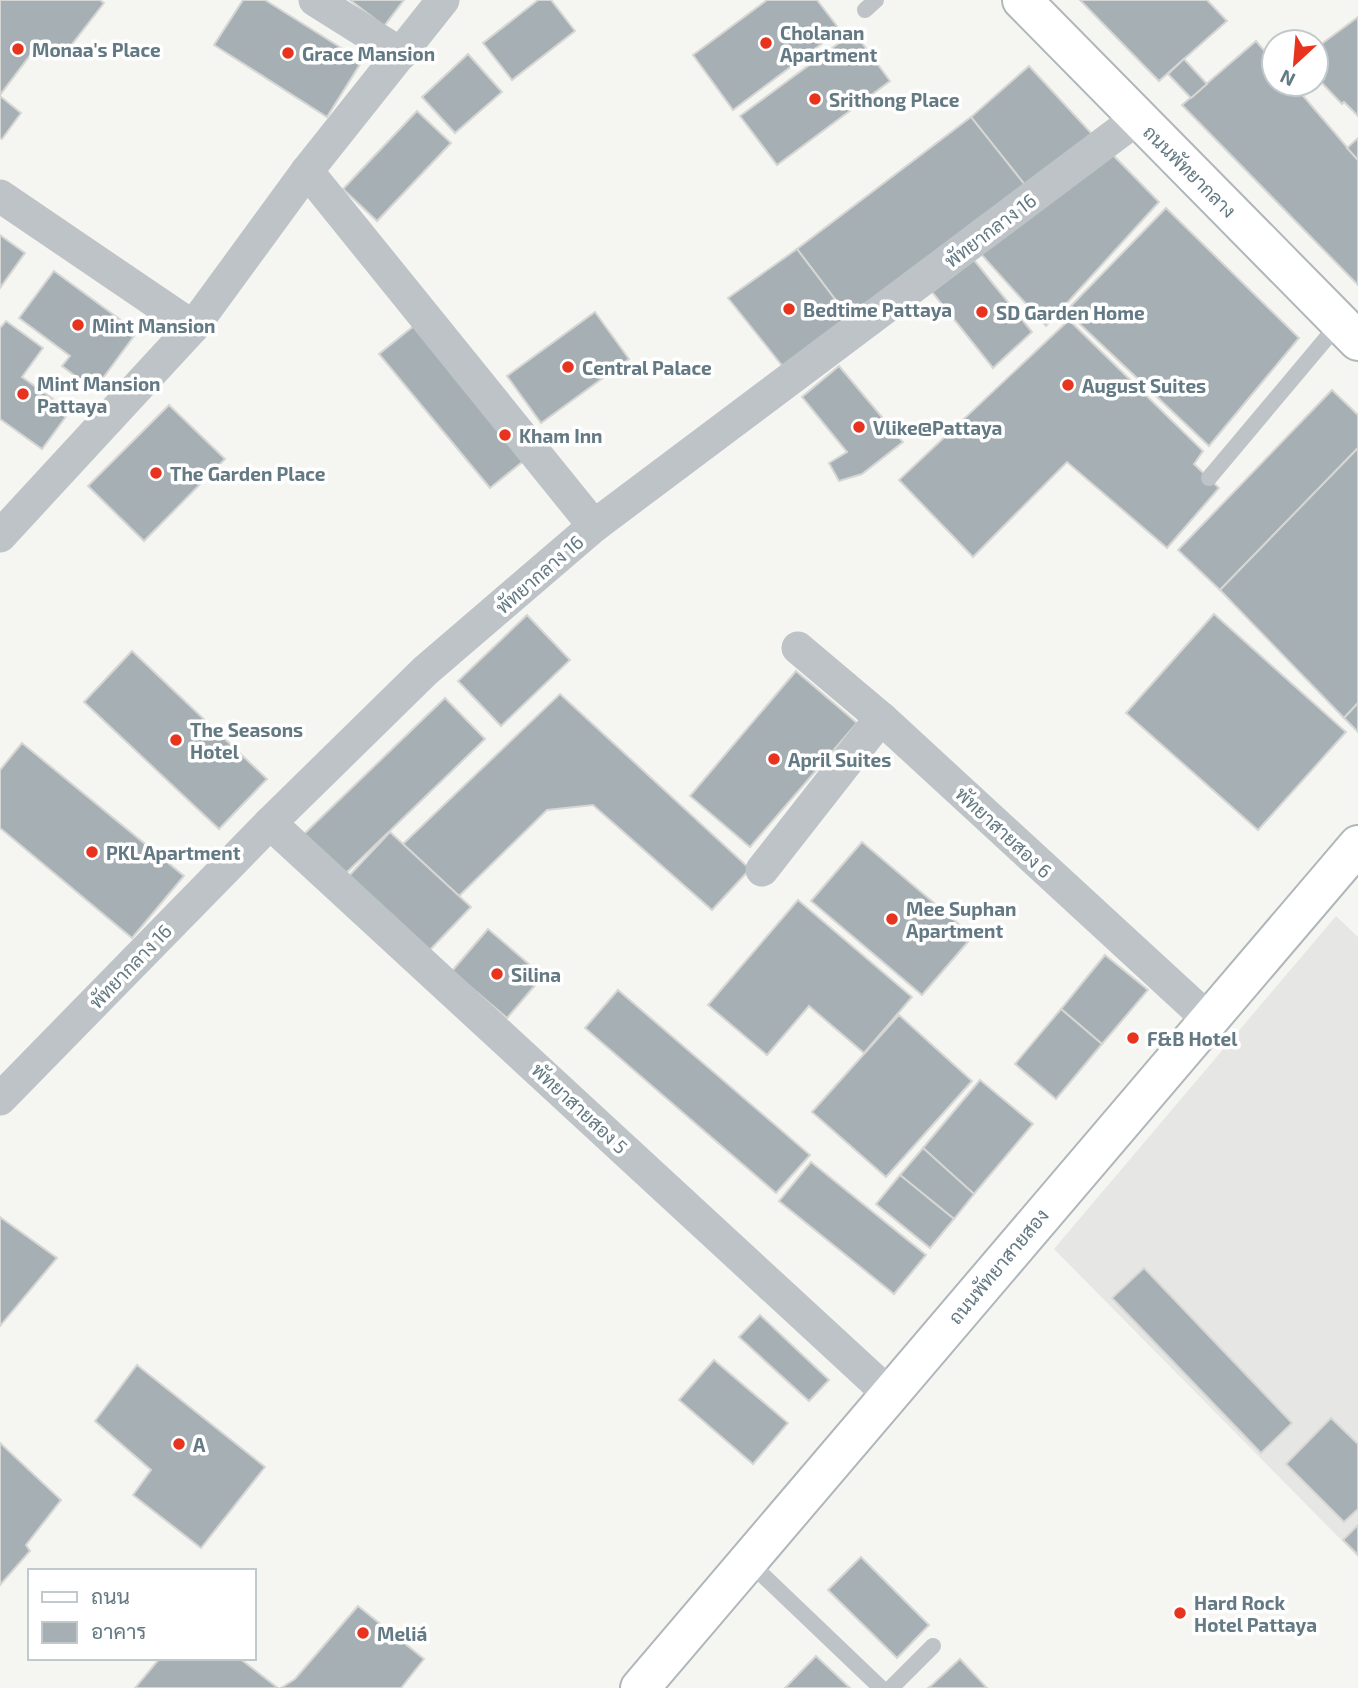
<svg xmlns="http://www.w3.org/2000/svg" width="1358" height="1688" viewBox="0 0 1358 1688" font-family="'Exo 2',Sarabun,sans-serif">
  <style>
    .built { fill: #e6e6e4 }
    .building { fill: #a6b0b4; stroke: #d6d6d4; stroke-width: 2 }
    .lines { fill: none; stroke-linecap: round; stroke-linejoin: round }
    .secondary-casing { stroke: #b0b7ba; stroke-width: 42 }
    .lane { stroke: #bdc3c6; stroke-width: 16 }
    .street { stroke: #bdc3c6; stroke-width: 33 }
    .secondary { stroke: #fff; stroke-width: 38 }
    .poi-dot { fill: #e8331e; stroke: #fff; stroke-width: 2.5 }
    .labels { text-anchor: middle; dominant-baseline: central; stroke-width: 7; stroke-linejoin: round; paint-order: stroke }
    .poi-label { font-size: 19px; font-weight: bold; fill: #637983; stroke: #fff; text-anchor: start }
    .street-label { font-size: 19px; fill: #637983; stroke: #fff }
  </style>
  <rect width="100%" height="100%" fill="#f5f5f1"/>
  <polygon class="built" points="1336,916 1358,937 1358,1557 1054,1249"/>
  <g class="building">
    <polygon points="0,0 100,0 104,3 62,57 41,41 0,95"/>
    <polygon points="243,0 265,0 362,61 327,117 214,45"/>
    <polygon points="350,0 404,0 384,26"/>
    <polygon points="538,0 551,0 575,31 512,80 483,43"/>
    <polygon points="767,0 817,0 840,30 733,110 693,55"/>
    <polygon points="1080,0 1207,0 1227,21 1159,81"/>
    <polygon points="1358,17 1358,116 1344,102 1342,104 1321,82 1324,79 1316,70 1316,48"/>
    <polygon points="854,32 890,81 777,165 740,116"/>
    <polygon points="1256,41 1274,62 1274,84 1293,84 1358,160 1358,285 1182,105"/>
    <polygon points="468,54 502,92 455,133 422,97"/>
    <polygon points="1184,59 1207,84 1191,98 1168,74"/>
    <polygon points="1029,66 1092,134 1025,185 971,117"/>
    <polygon points="0,96 21,113 2,139 0,138"/>
    <polygon points="417,111 451,143 377,221 343,189"/>
    <polygon points="971,117 1025,185 850,319 797,249"/>
    <polygon points="1358,138 1358,160 1347,148"/>
    <polygon points="1111,153 1159,202 1046,326 981,254"/>
    <polygon points="1166,208 1299,338 1209,446 1066,311"/>
    <polygon points="0,235 25,253 0,288"/>
    <polygon points="797,249 850,319 784,368 728,298"/>
    <polygon points="974,260 1032,332 993,368 932,292"/>
    <polygon points="54,271 137,332 94,390 62,366 70,356 19,318"/>
    <polygon points="595,312 629,359 541,423 507,376"/>
    <polygon points="1069,320 1203,451 1194,464 1219,488 1167,548 1067,462 973,557 899,480"/>
    <polygon points="6,321 43,348 22,377 70,411 42,449 0,419 0,328"/>
    <polygon points="420,321 531,455 490,488 379,354"/>
    <polygon points="839,366 903,442 862,474 839,481 829,463 847,452 802,397"/>
    <polygon points="1332,390 1358,415 1358,448 1220,590 1178,550"/>
    <polygon points="169,405 225,459 144,541 88,486"/>
    <polygon points="1358,448 1358,703 1344,718 1220,590"/>
    <polygon points="1214,614 1346,732 1258,830 1126,713"/>
    <polygon points="527,615 570,660 501,726 458,681"/>
    <polygon points="132,651 267,779 219,829 84,702"/>
    <polygon points="796,671 857,723 750,847 690,796"/>
    <polygon points="560,694 750,869 712,910 593,805 547,810 459,896 403,844"/>
    <polygon points="445,698 485,739 343,876 303,835"/>
    <polygon points="1358,703 1358,732 1344,718"/>
    <polygon points="22,743 184,876 132,938 0,828 0,770"/>
    <polygon points="390,832 471,907 427,953 346,879"/>
    <polygon points="862,842 973,936 922,995 811,901"/>
    <polygon points="798,900 912,997 864,1053 809,1006 767,1055 708,1005"/>
    <polygon points="488,929 543,976 507,1018 452,971"/>
    <polygon points="1105,955 1148,990 1102,1044 1061,1009"/>
    <polygon points="618,990 810,1155 776,1193 585,1028"/>
    <polygon points="1061,1009 1102,1044 1056,1099 1015,1064"/>
    <polygon points="899,1015 972,1081 886,1177 812,1112"/>
    <polygon points="980,1080 1033,1124 974,1194 923,1148"/>
    <polygon points="923,1148 974,1194 954,1219 900,1175"/>
    <polygon points="811,1162 926,1255 894,1294 779,1201"/>
    <polygon points="900,1175 954,1219 930,1248 876,1204"/>
    <polygon points="0,1217 57,1258 0,1326"/>
    <polygon points="1144,1268 1292,1423 1261,1453 1112,1298"/>
    <polygon points="760,1315 829,1380 809,1401 739,1337"/>
    <polygon points="714,1360 788,1423 753,1464 679,1400"/>
    <polygon points="137,1365 265,1467 201,1548 133,1495 151,1470 95,1421"/>
    <polygon points="1331,1418 1358,1444 1358,1509 1344,1522 1286,1464"/>
    <polygon points="0,1443 61,1500 26,1545 30,1551 0,1585"/>
    <polygon points="1358,1525 1358,1555 1343,1540"/>
    <polygon points="861,1557 929,1625 897,1658 828,1590"/>
    <polygon points="358,1606 424,1659 401,1688 281,1688 295,1679"/>
    <polygon points="816,1656 850,1688 785,1688"/>
    <polygon points="160,1658 239,1658 278,1688 135,1688"/>
    <polygon points="960,1659 987,1688 928,1688 933,1684"/>
  </g>
  <g class="lines">
    <defs>
      <g id="secondary">
        <polyline points="1022,0 1358,341"/>
        <polyline points="640,1688 1358,845"/>
      </g>
    </defs>
    <use href="#secondary" class="secondary-casing"/>
    <g class="lane">
      <polyline points="865,10 876,0"/>
      <polyline points="1209,478 1340,322"/>
      <polyline points="749,1562 881,1688"/>
      <polyline points="891,1688 933,1646"/>
    </g>
    <g class="street">
      <polyline points="315,0 401,54"/>
      <polyline points="307,171 594,526"/>
      <polyline points="0,196 193,327"/>
      <polyline points="0,536 193,327 307,171 443,0"/>
      <polyline points="798,648 881,718 1208,1019"/>
      <polyline points="270,823 889,1394"/>
      <polyline points="762,870 881,718"/>
      <polyline points="0,1099 270,823 425,671 594,526 1138,118"/>
    </g>
    <use href="#secondary" class="secondary"/>
  </g>
  <g class="poi-dot">
    <circle cx="766" cy="43" r="7"/>
    <circle cx="18" cy="49" r="7"/>
    <circle cx="288" cy="53" r="7"/>
    <circle cx="815" cy="99" r="7"/>
    <circle cx="789" cy="309" r="7"/>
    <circle cx="982" cy="312" r="7"/>
    <circle cx="78" cy="325" r="7"/>
    <circle cx="568" cy="367" r="7"/>
    <circle cx="1068" cy="385" r="7"/>
    <circle cx="23" cy="394" r="7"/>
    <circle cx="859" cy="427" r="7"/>
    <circle cx="505" cy="435" r="7"/>
    <circle cx="156" cy="473" r="7"/>
    <circle cx="176" cy="740" r="7"/>
    <circle cx="774" cy="759" r="7"/>
    <circle cx="92" cy="852" r="7"/>
    <circle cx="892" cy="919" r="7"/>
    <circle cx="497" cy="974" r="7"/>
    <circle cx="1133" cy="1038" r="7"/>
    <circle cx="179" cy="1444" r="7"/>
    <circle cx="1180" cy="1613" r="7"/>
    <circle cx="363" cy="1633" r="7"/>
  </g>
  <g class="labels">
    <g class="poi-label">
      <text x="780" y="32">Cholanan<tspan x="780" dy="22">Apartment</tspan></text>
      <text x="32" y="49">Monaa's Place</text>
      <text x="302" y="53">Grace Mansion</text>
      <text x="829" y="99">Srithong Place</text>
      <text x="803" y="309">Bedtime Pattaya</text>
      <text x="996" y="312">SD Garden Home</text>
      <text x="92" y="325">Mint Mansion</text>
      <text x="582" y="367">Central Palace</text>
      <text x="37" y="383">Mint Mansion<tspan x="37" dy="22">Pattaya</tspan></text>
      <text x="1082" y="385">August Suites</text>
      <text x="873" y="427">Vlike@Pattaya</text>
      <text x="519" y="435">Kham Inn</text>
      <text x="170" y="473">The Garden Place</text>
      <text x="190" y="729">The Seasons<tspan x="190" dy="22">Hotel</tspan></text>
      <text x="788" y="759">April Suites</text>
      <text x="106" y="852">PKL Apartment</text>
      <text x="906" y="908">Mee Suphan<tspan x="906" dy="22">Apartment</tspan></text>
      <text x="511" y="974">Silina</text>
      <text x="1147" y="1038">F&amp;B Hotel</text>
      <text x="193" y="1444">A</text>
      <text x="1194" y="1602">Hard Rock<tspan x="1194" dy="22">Hotel Pattaya</tspan></text>
      <text x="377" y="1633">Meliá</text>
    </g>
    <g class="street-label">
      <text transform="translate(1190 171) rotate(45)">ถนนพัทยากลาง</text>
      <text transform="translate(990 230) rotate(-37)">พัทยากลาง 16</text>
      <text transform="translate(539 574) rotate(-41)">พัทยากลาง 16</text>
      <text transform="translate(1004 832) rotate(43)">พัทยาสายสอง 6</text>
      <text transform="translate(130 966) rotate(-46)">พัทยากลาง 16</text>
      <text transform="translate(580 1108) rotate(43)">พัทยาสายสอง 5</text>
      <text transform="translate(998 1266) rotate(-50)">ถนนพัทยาสายสอง</text>
    </g>
  </g>
  <rect x="28" y="1569" width="228" height="91" fill="#ffffff" stroke="#c1c9cd" stroke-width="2"/>
  <rect x="42" y="1592" width="35" height="10" fill="#ffffff" stroke="#c1c9cd" stroke-width="2"/>
  <text x="91" y="1604" font-size="21" fill="#637983">ถนน</text>
  <rect x="42" y="1622" width="35" height="21" fill="#a6b0b4" stroke="#c1c9cd" stroke-width="2"/>
  <text x="91" y="1639" font-size="21" fill="#637983">อาคาร</text>
  <g transform="translate(1295 63) rotate(206)"><circle r="33" fill="#ffffff" stroke="#c1c9cd" stroke-width="2"/>
  <path d="M0-5L12 26L0 18L-12 26Z" fill="#e8331e"/>
  <text y="-10" font-size="19" font-weight="bold" text-anchor="middle" fill="#637983">N</text>
  </g>
</svg>
